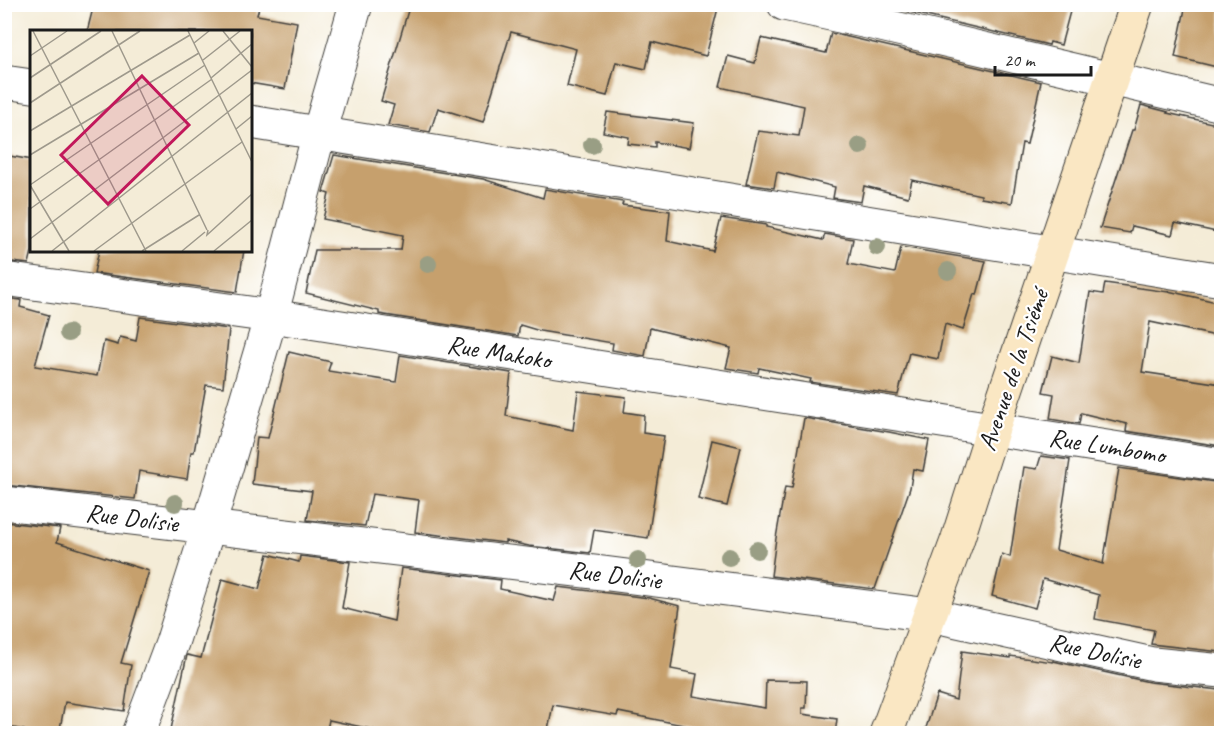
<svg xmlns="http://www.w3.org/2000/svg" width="1226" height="738" viewBox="0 0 1226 738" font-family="Caveat,sans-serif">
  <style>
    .building { fill: #c6a06d }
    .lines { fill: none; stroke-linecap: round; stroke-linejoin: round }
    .street-casing { stroke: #3c3b38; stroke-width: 35 }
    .secondary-casing { stroke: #3c3b38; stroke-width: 35 }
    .street { stroke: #fff; stroke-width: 33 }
    .secondary { stroke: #fae7c3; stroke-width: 33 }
    .tree { fill: #999e84 }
    .labels { text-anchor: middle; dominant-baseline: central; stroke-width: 4.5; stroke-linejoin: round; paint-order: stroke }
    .street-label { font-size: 26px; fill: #1c1c1c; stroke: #fff }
    .inset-road { fill: none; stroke: #9e998c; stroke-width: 1.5 }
    .view { fill: #c2185b; fill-opacity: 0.15; stroke: #c2185b; stroke-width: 3 }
    .inset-edge { fill: none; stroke: #1c1c1c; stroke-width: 3 }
  </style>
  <rect width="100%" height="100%" fill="#fff"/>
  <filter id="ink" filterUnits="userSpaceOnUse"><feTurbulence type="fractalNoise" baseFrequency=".0167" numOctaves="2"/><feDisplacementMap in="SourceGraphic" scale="12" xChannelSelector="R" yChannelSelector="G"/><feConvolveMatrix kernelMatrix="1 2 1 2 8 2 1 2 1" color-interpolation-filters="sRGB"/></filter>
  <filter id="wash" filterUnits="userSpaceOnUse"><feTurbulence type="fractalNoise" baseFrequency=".008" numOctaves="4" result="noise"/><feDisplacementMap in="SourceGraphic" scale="24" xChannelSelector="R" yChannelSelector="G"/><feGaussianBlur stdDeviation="1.35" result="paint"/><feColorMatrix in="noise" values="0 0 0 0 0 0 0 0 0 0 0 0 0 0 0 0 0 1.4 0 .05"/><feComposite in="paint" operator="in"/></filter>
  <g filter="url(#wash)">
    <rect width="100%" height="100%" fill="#f4ecd7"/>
    <g id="blocks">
      <g class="building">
        <polygon points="94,4 260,4 257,15 297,22 285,89 250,83 250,32 87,32"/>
        <polygon points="410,4 719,4 706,56 652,42 646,69 616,62 607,96 567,86 576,49 511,32 483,122 438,108 430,132 388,125 394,105 381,101"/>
        <polygon points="876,4 1072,4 1061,45 1050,42 1049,45"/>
        <polygon points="1186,4 1221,4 1221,68 1175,57"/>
        <polygon points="831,33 1041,82 1027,144 1022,143 1012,203 981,198 981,195 912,180 908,197 864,186 861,202 833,198 835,187 777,172 774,188 746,184 758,131 799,136 804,106 720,87 728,56 755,63 761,38 826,53"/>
        <polygon points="1141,105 1168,112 1167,113 1221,125 1221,233 1175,223 1172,235 1132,226 1130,233 1100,228 1132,130 1134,130"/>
        <polygon points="607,112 694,123 689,148 655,142 655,147 628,144 629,137 603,132"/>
        <polygon points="4,155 32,160 32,251 29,264 4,261"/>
        <polygon points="334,155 483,179 543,198 545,189 623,202 622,205 670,211 667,241 713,251 721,218 766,225 766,227 823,240 825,234 853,239 848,264 895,273 901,247 986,261 977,295 974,294 963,330 945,324 938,359 909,353 898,395 810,382 811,379 759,368 758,373 726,368 731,348 650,328 645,356 612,350 613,343 540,331 520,325 518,336 379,314 379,311 306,293 315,250 401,250 403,235 323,219 329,194 323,192"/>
        <polygon points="99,250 244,250 237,292 94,273"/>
        <polygon points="1105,283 1168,292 1168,291 1221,303 1221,337 1150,322 1142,372 1221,384 1221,446 1126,431 1127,424 1081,413 1079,424 1050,419 1054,394 1043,392 1052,356 1079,363 1090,292 1103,294"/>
        <polygon points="4,298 21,300 20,307 49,315 35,366 97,376 104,341 118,345 120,337 136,341 140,317 229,329 223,387 206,385 194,452 191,452 187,479 139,471 135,499 4,485"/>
        <polygon points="289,352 331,362 328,371 396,382 400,355 511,373 506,416 573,430 578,391 626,397 624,412 644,415 643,433 664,436 648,538 594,530 590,553 529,546 505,541 505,543 415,532 419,500 372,494 365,526 307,520 312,491 252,484 257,437 268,438"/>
        <polygon points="804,418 889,432 929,440 923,471 913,469 910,488 875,589 771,576 776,538 785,487 792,488"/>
        <polygon points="712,440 741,447 727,506 698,499"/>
        <polygon points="1041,456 1070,460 1056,550 1103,564 1119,468 1221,483 1221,652 1151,644 1154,630 1095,619 1099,595 1043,579 1035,608 992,596 1002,554 1010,557 1024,467 1037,469"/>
        <polygon points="4,522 60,528 57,542 149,571 121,663 131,665 124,711 65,702 59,734 23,734 24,730 4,726"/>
        <polygon points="268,554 299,562 300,556 350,562 342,608 394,621 401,568 501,580 500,589 554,601 558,587 649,598 680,606 671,669 697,674 693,696 765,708 766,680 807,681 806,708 802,708 802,714 837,719 835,734 697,734 698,728 618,712 617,716 553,705 547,734 394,734 329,720 326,734 170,734 187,655 201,658 222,579 259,589"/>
        <polygon points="962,651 1010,658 1010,656 1053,662 1053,661 1149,682 1219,690 1217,707 1221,708 1221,734 924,734 937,694 956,700"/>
      </g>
    </g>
  </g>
  <g filter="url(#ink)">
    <use href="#blocks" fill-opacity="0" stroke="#3c3b38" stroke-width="1.5"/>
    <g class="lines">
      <defs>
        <g id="street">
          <polyline points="784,4 877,24 1222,105"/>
          <polyline points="4,82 32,86"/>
          <polyline points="250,122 1222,280"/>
          <polyline points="4,279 271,316 1222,465"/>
          <polyline points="4,503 602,573 930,615 1153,664 1222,671"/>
          <polyline points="138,734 172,643 209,526 271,316 319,133 356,4"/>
        </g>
        <polyline id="secondary" points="886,734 957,541 993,428 1137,4"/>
      </defs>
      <use href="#street" class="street-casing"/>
      <use href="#secondary" class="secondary-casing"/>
      <use href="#street" class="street"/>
      <use href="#secondary" class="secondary"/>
    </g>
    <g class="tree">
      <circle cx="592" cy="145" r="9"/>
      <circle cx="860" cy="146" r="9"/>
      <circle cx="877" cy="247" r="9"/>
      <circle cx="428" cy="264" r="9"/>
      <circle cx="948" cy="271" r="9"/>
      <circle cx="68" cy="333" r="9"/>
      <circle cx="175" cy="503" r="9"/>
      <circle cx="757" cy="550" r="9"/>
      <circle cx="729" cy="557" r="9"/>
      <circle cx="638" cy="560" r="9"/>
    </g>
  </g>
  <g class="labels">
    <g class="street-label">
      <text transform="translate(499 352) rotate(9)">Rue Makoko</text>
      <text transform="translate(1013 370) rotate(-71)">Avenue de la Tsiémé</text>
      <text transform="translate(1107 446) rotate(9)">Rue Lumbomo</text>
      <text transform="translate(132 518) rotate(7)">Rue Dolisie</text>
      <text transform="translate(615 575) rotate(7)">Rue Dolisie</text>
      <text transform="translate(1095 651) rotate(12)">Rue Dolisie</text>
    </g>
  </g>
  <g transform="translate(30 30)">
    <rect width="222" height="222" fill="#f4ecd7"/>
    <path class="inset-road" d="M 3,1 L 116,221M 82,1 L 177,200M 158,1 L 222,132M 193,1 L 222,37M 164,13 L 179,1M 0,26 L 37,1M 173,30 L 210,1M 0,48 L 71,1M 181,48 L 222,14M 0,73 L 110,1M 206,99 L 222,86M 0,101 L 160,5M 0,125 L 169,23M 0,155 L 175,35M 0,155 L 39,221M 0,179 L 182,49M 178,200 L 177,205 L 222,164M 0,209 L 222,40M 22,221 L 222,63M 64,221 L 212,112M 112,221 L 169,185M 152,221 L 175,202M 184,221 L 222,190"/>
    <path class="view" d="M 112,46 L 159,95 L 78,174 L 31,125 Z"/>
    <rect width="222" height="222" class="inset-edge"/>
  </g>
  <rect width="1226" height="738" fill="none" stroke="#fff" stroke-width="24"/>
  <path d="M995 66v9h96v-9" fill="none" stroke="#1c1c1c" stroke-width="3"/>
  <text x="1004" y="66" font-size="18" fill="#1c1c1c" stroke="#ffffff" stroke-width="4.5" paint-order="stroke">20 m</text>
</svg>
